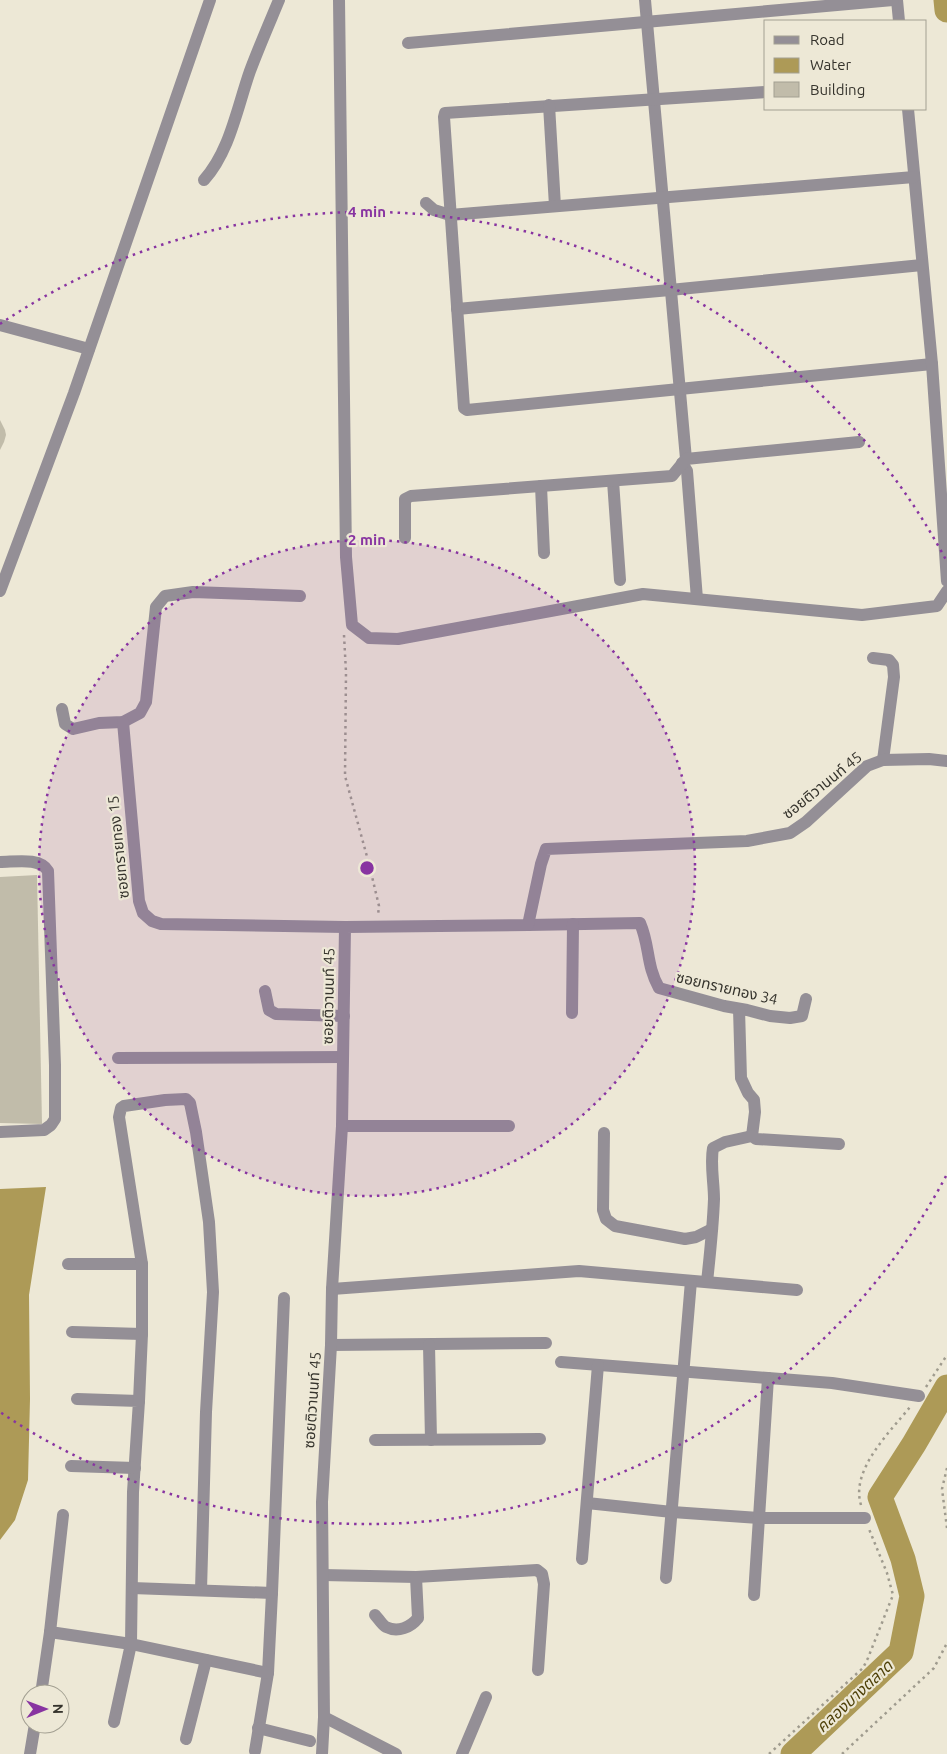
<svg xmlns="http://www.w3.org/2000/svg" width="947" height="1754" viewBox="0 0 947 1754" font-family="Ubuntu,'Noto Sans Thai',sans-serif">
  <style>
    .water { fill: #ad9a57 }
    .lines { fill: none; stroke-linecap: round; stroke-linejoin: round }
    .river { stroke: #ad9a57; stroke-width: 25 }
    .building { fill: #c1bcaa }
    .path { stroke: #9f9b8e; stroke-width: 2.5; stroke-dasharray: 2.5 4; stroke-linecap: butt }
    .minor { stroke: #948f96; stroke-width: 12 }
    .ring { fill: none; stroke: #8834a1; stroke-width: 2.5; stroke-dasharray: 2.5 5 }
    .labels { text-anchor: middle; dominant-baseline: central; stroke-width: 4.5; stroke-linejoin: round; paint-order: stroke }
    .street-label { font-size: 15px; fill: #35332c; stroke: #ede8d6 }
    .water-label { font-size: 16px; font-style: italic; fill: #4f4109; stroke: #ede8d6 }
    .centre { fill: #8834a1; stroke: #ede8d6; stroke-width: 2.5 }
    .ring-label { font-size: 15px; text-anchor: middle; font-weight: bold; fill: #8834a1; stroke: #ede8d6; stroke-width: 4.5; stroke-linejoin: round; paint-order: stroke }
  </style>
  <rect width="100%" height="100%" fill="#ede8d6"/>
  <polygon class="water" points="46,1187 29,1295 30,1399 28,1480 15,1520 0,1540 0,1189"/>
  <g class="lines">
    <g class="river">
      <polyline points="946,0 947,10"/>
      <polyline points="793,1754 901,1652 912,1596 903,1559 880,1497 914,1444 947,1387"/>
    </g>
  </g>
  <g class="building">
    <polygon points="0,420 5,430 6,435 4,442 0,450"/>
    <polygon points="37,875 42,1124 0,1123 0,877"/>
  </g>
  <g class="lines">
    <g class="path">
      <polyline points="344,635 346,672 345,776 369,864 379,906 378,915"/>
      <polyline points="926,1387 947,1355"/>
      <polyline points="947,1468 942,1489 947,1528"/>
      <path d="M 861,1505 C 850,1470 890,1432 910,1407"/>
      <polyline points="769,1754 853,1677 863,1668 868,1658 893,1595 887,1573 869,1529"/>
      <polyline points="842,1754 934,1668 947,1643"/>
    </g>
    <g class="minor">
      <polyline points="339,0 346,557 352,625 369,638 398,639 643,594 862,615 937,606 947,591"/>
      <polyline points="645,0 686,459"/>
      <polyline points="897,0 899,21"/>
      <polyline points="408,43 893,0"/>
      <polyline points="766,92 445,113 444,117 464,408 467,410 932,364"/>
      <polyline points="549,105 555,206"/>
      <polyline points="908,109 932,364 947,581"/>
      <path d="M 204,180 C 230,151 237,108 250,71 C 259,47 269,24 279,0"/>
      <polyline points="426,203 434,210 450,215 914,177"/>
      <polyline points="457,309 670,290 922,265"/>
      <polyline points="0,325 89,349"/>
      <polyline points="682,463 687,471 697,599"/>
      <polyline points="613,481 620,580"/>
      <polyline points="541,486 544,553"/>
      <polyline points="405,538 405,499 411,496 672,476 686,459 859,442"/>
      <polyline points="0,591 74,393 210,0"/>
      <polyline points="873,658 889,660 893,665 894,677 883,760"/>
      <polyline points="62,709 65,724 73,729 99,723 123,722 140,713 146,702 156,607 165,596 193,592 300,596"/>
      <polyline points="123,722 139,901 143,913 152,921 161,924 345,927"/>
      <path d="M 0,862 C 15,862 40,857 48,871 L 55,1065 L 55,1119 L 51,1125 L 44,1130 L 0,1132"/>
      <path d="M 528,925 L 640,923 C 650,946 646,965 659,988 L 724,1006 L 747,1010 L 770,1016 L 790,1018 L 802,1016 L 806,999"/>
      <polyline points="265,991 269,1010 276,1014 344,1016"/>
      <polyline points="739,1009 741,1078 748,1093 754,1100 755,1112 752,1136"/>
      <polyline points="572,1013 573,924"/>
      <polyline points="118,1058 343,1057"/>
      <polyline points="342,1126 509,1126"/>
      <polyline points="604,1133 603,1210 606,1219 615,1226 685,1239 696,1237 712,1229"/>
      <polyline points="68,1264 142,1264"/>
      <path d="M 707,1282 C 710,1254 713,1227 714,1199 C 714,1182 710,1164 713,1148 L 725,1142 L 752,1136 L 756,1139 L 839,1144"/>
      <polyline points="332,1289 579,1271 797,1290"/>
      <polyline points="72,1332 142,1334"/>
      <polyline points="331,1345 546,1343"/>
      <polyline points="429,1345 431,1440"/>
      <polyline points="561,1362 832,1383 919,1396"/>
      <polyline points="77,1399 139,1401 133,1492 131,1644 114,1722"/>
      <polyline points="139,1401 142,1334 142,1264 119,1117 121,1108 124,1106 165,1100 186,1099 190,1103 196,1132 209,1222 213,1292 206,1412 201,1590"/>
      <polyline points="375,1440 540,1439"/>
      <polyline points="71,1466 135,1468"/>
      <polyline points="587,1503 672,1512 759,1518 865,1518"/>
      <polyline points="582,1559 598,1365"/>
      <polyline points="323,1575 416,1577 537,1570 542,1574 544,1584 538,1670"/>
      <polyline points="666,1578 691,1281"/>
      <polyline points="132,1588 272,1593 268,1673 255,1751"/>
      <polyline points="272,1593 284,1298"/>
      <polyline points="754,1595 768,1378"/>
      <path d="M 375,1615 C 378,1618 382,1625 386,1627 C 398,1633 411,1627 418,1618 L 416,1577"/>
      <polyline points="50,1632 131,1644 268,1673"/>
      <polyline points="41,1694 50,1632 63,1515"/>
      <polyline points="324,1717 396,1754"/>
      <polyline points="258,1728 310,1741"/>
      <polyline points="186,1739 206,1660"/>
      <polyline points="30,1754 35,1724"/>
      <polyline points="322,1754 324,1717 322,1502 331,1345 332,1289 342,1126 345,927 528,925 541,864 546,849 747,841 790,833 806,822 867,766 883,760 929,759 947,761"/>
      <polyline points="462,1754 486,1697"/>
    </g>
  </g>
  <circle cx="367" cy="868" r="328" fill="#8834a1" fill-opacity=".12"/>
  <g class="ring">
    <circle cx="367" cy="868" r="328"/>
    <path d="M946 1176A656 656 0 0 1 0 1412M0 324A656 656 0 0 1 946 560"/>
  </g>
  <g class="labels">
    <g class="street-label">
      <text transform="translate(822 785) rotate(-39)">ซอยติวานนท์ 45</text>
      <text transform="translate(118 847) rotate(-96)">ซอยทรายทอง 15</text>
      <text transform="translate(727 988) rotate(13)">ซอยทรายทอง 34</text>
      <text transform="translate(328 996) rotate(-89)">ซอยติวานนท์ 45</text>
      <text transform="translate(312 1400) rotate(-86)">ซอยติวานนท์ 45</text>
    </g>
    <g class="water-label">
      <text transform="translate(854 1696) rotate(-43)">คลองบางตลาด</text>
    </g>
  </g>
  <circle cx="367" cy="868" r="8" class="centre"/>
  <g class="ring-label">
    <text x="367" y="217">4 min</text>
    <text x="367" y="545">2 min</text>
  </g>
  <rect x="764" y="20" width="162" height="90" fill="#ede8d6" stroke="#a3a092"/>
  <rect x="774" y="36" width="25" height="8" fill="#948f96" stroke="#a3a092"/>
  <text x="810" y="45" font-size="15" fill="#35332c">Road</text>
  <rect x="774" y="58" width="25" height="15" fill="#ad9a57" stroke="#a3a092"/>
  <text x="810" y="70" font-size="15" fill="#35332c">Water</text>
  <rect x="774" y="82" width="25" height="15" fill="#c1bcaa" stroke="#a3a092"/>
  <text x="810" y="95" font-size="15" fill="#35332c">Building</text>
  <g transform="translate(45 1709) rotate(89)"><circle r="24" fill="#ede8d6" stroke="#a3a092"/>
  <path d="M0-4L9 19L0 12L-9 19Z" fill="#8834a1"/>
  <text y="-8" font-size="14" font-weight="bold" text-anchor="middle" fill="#35332c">N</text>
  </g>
</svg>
